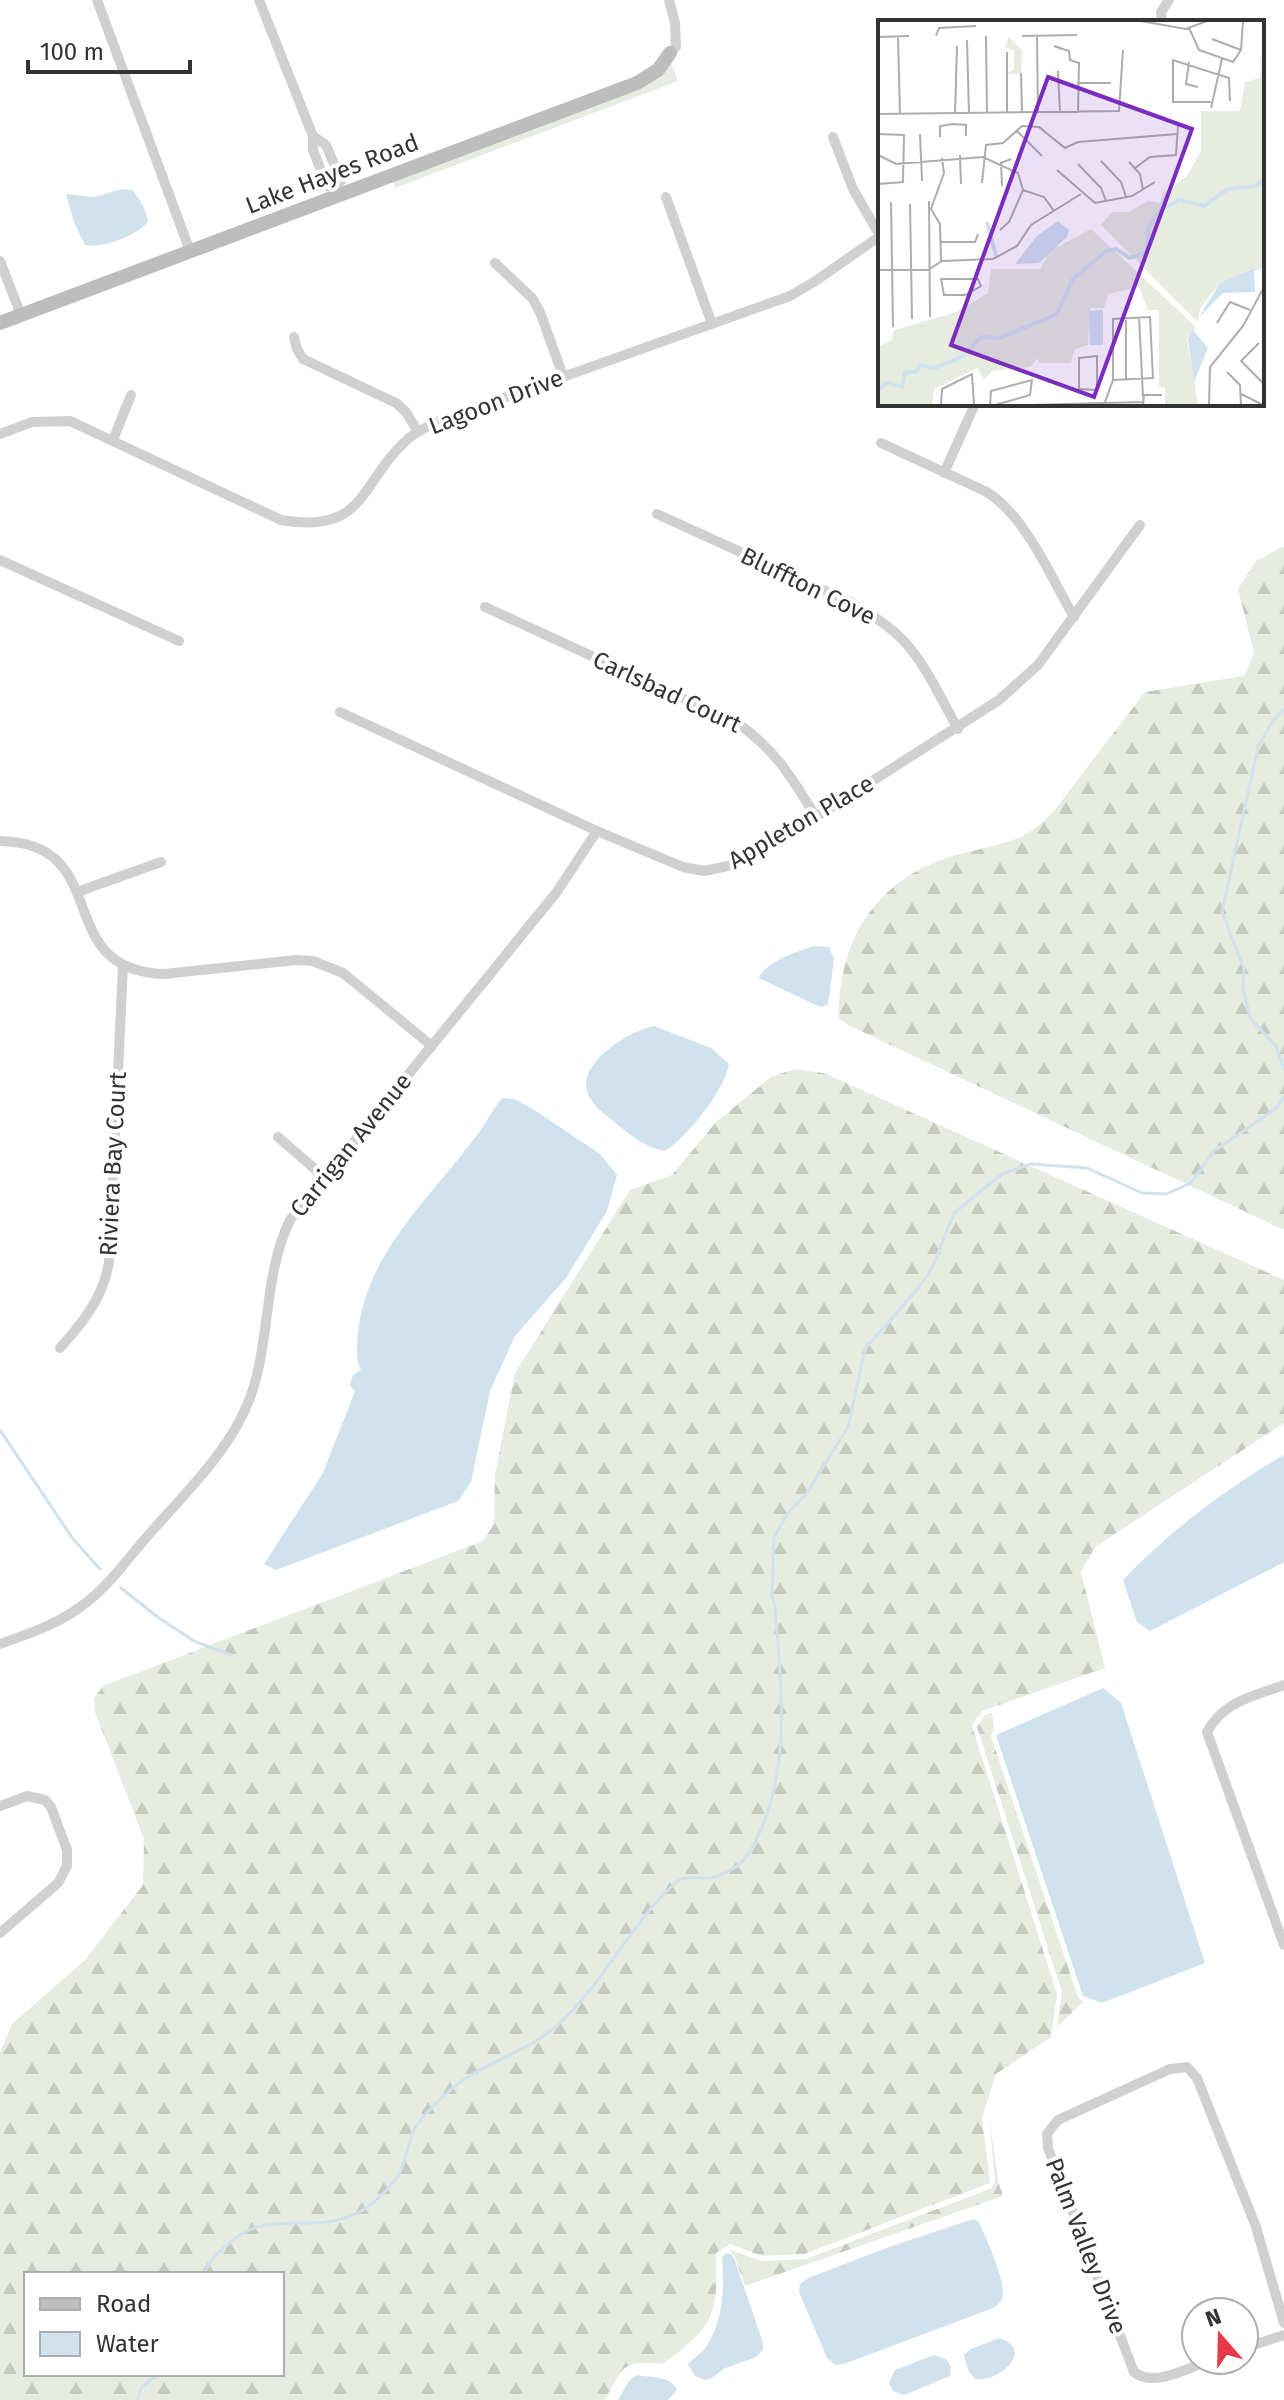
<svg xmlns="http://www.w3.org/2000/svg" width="1284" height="2400" viewBox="0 0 1284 2400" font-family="'Fira Sans',sans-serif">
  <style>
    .green { fill: #e6ecdf }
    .forest { fill: url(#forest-firs); fill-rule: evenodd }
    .water { fill: #cfe2ee }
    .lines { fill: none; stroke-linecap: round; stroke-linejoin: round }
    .stream { stroke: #cfe2ee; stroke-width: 3 }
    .street { stroke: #d0d0d0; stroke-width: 10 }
    .secondary { stroke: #bdbdbd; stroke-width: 14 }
    .labels { text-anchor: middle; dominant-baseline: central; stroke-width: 8; stroke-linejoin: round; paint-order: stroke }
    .street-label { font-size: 24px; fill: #333; stroke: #fff }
    .inset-river { fill: none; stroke: #cfe2ee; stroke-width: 4 }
    .inset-road { fill: none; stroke: #adadad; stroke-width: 2 }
    .view { fill: #7b2cbf; fill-opacity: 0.15; stroke: #7b2cbf; stroke-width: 4 }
    .inset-edge { fill: none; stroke: #333; stroke-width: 4 }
  </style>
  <defs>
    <pattern id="forest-firs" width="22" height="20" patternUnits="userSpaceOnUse" patternTransform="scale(2)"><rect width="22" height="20" fill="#e6ecdf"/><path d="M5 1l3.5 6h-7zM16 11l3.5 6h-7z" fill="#c6cbc0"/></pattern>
  </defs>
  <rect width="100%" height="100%" fill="#fff"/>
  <polygon class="green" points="671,62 678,81 395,188 393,182"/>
  <g class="forest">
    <path d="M 1284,546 L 1284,1230 L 848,1025 L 839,1018 C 838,946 871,886 941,860 C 964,851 1009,845 1028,833 C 1051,819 1066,795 1082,774 C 1103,747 1124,719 1145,692 L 1244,676 L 1254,653 L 1238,589 L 1256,561 Z"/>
    <path d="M 795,1069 L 824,1073 L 1284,1280 L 1284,1423 L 1095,1547 L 1081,1572 L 1105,1668 L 982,1711 L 972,1726 L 1057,1994 L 1051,2037 L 996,2074 L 982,2118 L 990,2183 L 804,2254 L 762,2256 L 730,2244 L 716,2253 C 718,2316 714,2326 663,2364 C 622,2360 623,2366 605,2400 L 0,2400 L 0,2053 L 12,2024 L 85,1960 L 143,1885 L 144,1839 L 95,1712 L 94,1698 L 103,1686 L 483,1541 L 494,1524 L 495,1474 L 515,1373 L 630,1190 L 672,1175 L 716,1122 L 771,1077 ZM 282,2274 L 282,2374 L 26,2374 L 26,2274 Z"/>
    <polygon points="992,1713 994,1729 991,1736 1078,1997 1083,2002 1057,2027 1062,1992 977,1727 985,1715"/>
    <polygon points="989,2115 998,2181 1003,2196 745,2286 734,2255 729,2251 731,2250 762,2261 806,2259 992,2188 995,2182"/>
  </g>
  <g class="water">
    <path d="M 122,189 L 132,190 C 141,201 146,209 148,222 C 135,236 105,248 85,245 L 74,222 L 66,194 L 94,197 Z"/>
    <path d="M 813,946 L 829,947 L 834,959 L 828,1005 L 820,1007 L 759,978 C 767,960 796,953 813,946 Z"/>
    <path d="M 654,1026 L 711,1048 L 729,1064 C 725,1090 687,1137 665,1151 C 647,1148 631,1136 617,1124 C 606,1115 591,1105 587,1091 C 579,1061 630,1031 654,1026 Z"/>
    <path d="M 502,1098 L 514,1099 L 533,1109 L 600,1154 L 617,1175 L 607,1211 L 566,1278 L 515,1336 L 490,1391 L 471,1482 L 458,1501 L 276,1570 L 264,1564 L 323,1473 L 355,1391 L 350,1385 L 353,1375 L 361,1370 C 355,1359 357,1346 358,1334 C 365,1255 429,1199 474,1139 C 485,1126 491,1111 502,1098 Z"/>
    <path d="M 1284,1455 L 1284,1562 L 1150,1631 L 1137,1622 L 1123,1580 C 1170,1531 1225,1489 1284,1455 Z"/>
    <polygon points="1103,1688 1121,1703 1205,1963 1102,2003 1083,1996 996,1735"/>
    <path d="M 973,2219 L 979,2222 C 985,2237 1008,2284 1002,2299 C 1000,2303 997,2305 993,2308 L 844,2364 L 836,2365 L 827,2358 L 799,2292 L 800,2284 L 808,2278 L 892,2246 Z"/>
    <path d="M 725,2253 L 731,2254 L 734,2258 L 763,2343 L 763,2350 L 756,2357 L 723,2369 L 712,2378 L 705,2380 L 695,2376 L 688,2364 C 694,2358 701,2354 706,2347 C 724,2320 724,2288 722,2258 Z"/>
    <path d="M 999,2338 C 1035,2349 1001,2382 975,2379 L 968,2370 L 964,2355 L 971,2349 Z"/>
    <polygon points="934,2355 946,2359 951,2367 950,2376 904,2395 893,2391 889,2383 895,2370"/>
    <path d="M 637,2375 C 651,2378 671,2375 677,2390 L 668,2400 L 618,2400 L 629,2381 Z"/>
  </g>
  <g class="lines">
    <g class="stream">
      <polyline points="1284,709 1272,722 1258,747 1222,912 1244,969 1243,988 1250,1018 1276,1046 1284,1069"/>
      <polyline points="0,1430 73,1539 100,1569"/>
      <polyline points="121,1588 159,1618 194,1641 231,1655"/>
      <path d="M 204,2274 C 210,2256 239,2232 257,2227 C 296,2217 324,2232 363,2210 C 374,2203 391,2187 398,2176 C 406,2163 407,2144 414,2130 C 420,2118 435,2104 446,2094 C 478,2063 526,2054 559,2024 C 604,1982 630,1925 674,1884 C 686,1873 694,1879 708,1878 C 716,1878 729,1871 736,1867 C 746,1860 752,1849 757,1838 C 793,1765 780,1683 775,1605 L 772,1598 L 774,1537 L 788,1513 L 807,1493 L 848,1427 L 865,1349 L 920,1286 L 932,1268 L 954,1213 L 1002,1174 L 1031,1164 L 1087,1168 L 1142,1193 L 1166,1194 L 1191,1183 L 1214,1151 L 1277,1108 L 1284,1097"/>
      <polyline points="137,2400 142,2387 158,2374"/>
    </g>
    <g class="street">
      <polyline points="97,0 190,251"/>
      <polyline points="259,0 313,136 313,150 327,186 335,187 338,196"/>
      <polyline points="669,0 675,23 676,47 670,53"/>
      <polyline points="1162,22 1161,12 1169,0"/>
      <polyline points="313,136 326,145 341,181 335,187"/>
      <polyline points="833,137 853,189 880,236"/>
      <polyline points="666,197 712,324"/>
      <polyline points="0,261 21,315"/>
      <polyline points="495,263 532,298 540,312 563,376"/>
      <polyline points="294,337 297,349 303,359 396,403 406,412 418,432"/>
      <path d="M 0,434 L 32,422 L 70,421 L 281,520 C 368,535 359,481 409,438 C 419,430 430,425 442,420 L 790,296 L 814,282 L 880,236"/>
      <polyline points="113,440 131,395"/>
      <path d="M 881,443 L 987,492 C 1026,517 1051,577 1074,617"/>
      <polyline points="944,473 975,404"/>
      <path d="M 657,514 L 852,603 C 869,613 887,624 902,639 C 926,664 941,699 958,729"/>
      <polyline points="0,560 179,641"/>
      <path d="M 485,607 L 737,723 C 775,749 792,778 816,817"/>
      <polyline points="340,712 597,831 683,867 704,871 728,866 816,817 999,700 1038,665 1140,525"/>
      <path d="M 0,841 C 116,843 49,970 164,974 L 296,960 L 313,961 L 343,973 L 432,1046"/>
      <polyline points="77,892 161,862"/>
      <polyline points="278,1137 324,1177"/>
      <path d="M 60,1348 C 84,1321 103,1298 109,1262 L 123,966"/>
      <path d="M 0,1644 C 31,1633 61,1623 87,1602 C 109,1585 127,1560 145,1539 C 182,1496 230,1452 250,1398 C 271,1340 263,1276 290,1220 L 556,893 L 597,831"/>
      <path d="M 1284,1685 C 1252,1697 1224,1701 1207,1732 L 1284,1945"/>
      <polyline points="0,1806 27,1796 45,1800 51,1807 67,1850 67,1866 58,1883 0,1933"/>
      <polyline points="1244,2348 1284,2335"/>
      <path d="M 1210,2360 C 1188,2368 1154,2388 1134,2372 L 1048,2148 L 1047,2134 L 1058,2120 L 1170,2069 L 1187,2067 L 1197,2078 L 1256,2227 L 1284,2323"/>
    </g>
    <polyline class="secondary" points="0,323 637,83 658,70 670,53"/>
  </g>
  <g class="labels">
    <g class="street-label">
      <text transform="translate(332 174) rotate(-21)">Lake Hayes Road</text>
      <text transform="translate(496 402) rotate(-21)">Lagoon Drive</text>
      <text transform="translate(808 586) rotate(26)">Bluffton Cove</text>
      <text transform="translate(667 692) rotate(25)">Carlsbad Court</text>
      <text transform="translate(801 822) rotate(-30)">Appleton Place</text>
      <text transform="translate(351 1145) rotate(-51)">Carrigan Avenue</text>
      <text transform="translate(113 1164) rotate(-87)">Riviera Bay Court</text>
      <text transform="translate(1086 2246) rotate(69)">Palm Valley Drive</text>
    </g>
  </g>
  <g transform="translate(878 20)">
    <rect width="386" height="386" fill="#fff"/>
    <path d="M 386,5 L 386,248 L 342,263 L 322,288 L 320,302 L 223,205 L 234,192 L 251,192 L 270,181 L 282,183 L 285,173 L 309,156 L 323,131 L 323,91 L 362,91 L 367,62 L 382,58 ZM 213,209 L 318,307 L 309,319 L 320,385 L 287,385 L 287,368 L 281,367 L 281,290 L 270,290 L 261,267 L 230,274 L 226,288 L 212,288 L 210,325 L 197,329 L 193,343 L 161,343 L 160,338 L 152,347 L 114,351 L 106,360 L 99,348 L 56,369 L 54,385 L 0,385 L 0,327 L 14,320 L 16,310 L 79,292 L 110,273 L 113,249 L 162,249 L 172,231 Z" fill="#e6ecdf"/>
    <path d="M 131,17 L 144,30 L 143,54 L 129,54 L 136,49 L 136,31 L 127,27 Z" fill="#e6ecdf"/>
    <path d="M 180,201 L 191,210 L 189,217 L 161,243 L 137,244 L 159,216 ZM 376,249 L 377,272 L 345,273 L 321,297 L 342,263 ZM 225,290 L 225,325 L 212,325 L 211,291 ZM 315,310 L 330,328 L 316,362 L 310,319 Z" fill="#cfe2ee"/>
    <path class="inset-river" d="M 109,202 L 118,236M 0,369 L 10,363 L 24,367 L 27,352 L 38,352 L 42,345 L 57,348 L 85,336 L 103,317 L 122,318 L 179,294 L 194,260 L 228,231 L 238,229 L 252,238 L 269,232 L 270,209 L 283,189 L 302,180 L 326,186 L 350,169 L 378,166 L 386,159"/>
    <path class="inset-road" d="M 263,1 L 308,9 L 329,1M 311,8 L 321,30 L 355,42 L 363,30 L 365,1M 58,16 L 61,8 L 98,6M 108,16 L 109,93M 144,16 L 199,15M 1,17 L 1,94M 1,17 L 31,16M 159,17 L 160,93M 20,18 L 22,94M 334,19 L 363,30M 89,20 L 91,94M 184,29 L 176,26 L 191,31 L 192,40 L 201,43 L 200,93M 129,32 L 129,93M 311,42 L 308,64 L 320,67M 180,51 L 182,93M 143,53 L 144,93M 199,63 L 233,63M 333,82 L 295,82 L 295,40 L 351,58 L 352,81M 333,88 L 344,39M 0,94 L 241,91 L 245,30M 77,94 L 79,26M 139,111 L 164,136M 0,114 L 26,115 L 25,162 L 0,164M 42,114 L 44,161M 62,117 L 62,106 L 75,104 L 88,105 L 88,116M 0,135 L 18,144 L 105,137 L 140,153 L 145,170 L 166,177 L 176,191M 82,135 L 83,164M 223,141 L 243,162 L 248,177M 251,142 L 262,154 L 265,170M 200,144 L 223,168 L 228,181M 257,148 L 272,137 L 298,135 L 300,105 L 310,106M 179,150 L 217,183 L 254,176 L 277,162M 104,163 L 108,125 L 125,123 L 144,106 L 161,107 L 187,128 L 200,122 L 299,114M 124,166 L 123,143 L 133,139M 51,181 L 52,297M 13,182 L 15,307M 32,184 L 34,299M 122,210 L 131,202 L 145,170M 63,222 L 97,222 L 100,214M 63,241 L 62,204 L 53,189 L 66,153 L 64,138M 0,250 L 50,250 L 64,241 L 115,239 L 139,226 L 153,205 L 203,174M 63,259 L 100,259 L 103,266 L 87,275 L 66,275 ZM 248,297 L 248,360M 261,297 L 265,377M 339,303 L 352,282 L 372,290M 381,323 L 363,341 L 386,364M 219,336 L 219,370 L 201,369 L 201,338 ZM 349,352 L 362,365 L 363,385M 363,374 L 385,385M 227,382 L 235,360 L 235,299 L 272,297 L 275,358 L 235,360M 63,385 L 64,369 L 94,354 L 96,385M 112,385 L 113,371 L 154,360 L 152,375 L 117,385M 150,385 L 265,382M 265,385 L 266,375 L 284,375M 331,385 L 332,347 L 365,306 L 386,267"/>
    <path class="view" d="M 170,57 L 314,109 L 216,377 L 73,325 Z"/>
    <rect width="386" height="386" class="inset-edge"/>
  </g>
  <rect x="24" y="2272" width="260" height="104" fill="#ffffff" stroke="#adadad" stroke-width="2"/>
  <rect x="40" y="2298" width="40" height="12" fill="#bdbdbd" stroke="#adadad" stroke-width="2"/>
  <text x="96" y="2312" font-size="24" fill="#333333">Road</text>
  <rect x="40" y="2332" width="40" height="24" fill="#cfe2ee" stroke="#adadad" stroke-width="2"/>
  <text x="96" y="2352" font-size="24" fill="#333333">Water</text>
  <g transform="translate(1220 2336) rotate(340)"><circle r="38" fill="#ffffff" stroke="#adadad" stroke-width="2"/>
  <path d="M0-6L14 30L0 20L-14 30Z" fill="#e63946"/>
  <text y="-12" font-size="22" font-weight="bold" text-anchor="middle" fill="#333333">N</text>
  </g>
  <path d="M28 60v12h162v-12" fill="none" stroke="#333333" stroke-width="4"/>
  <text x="40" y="60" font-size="24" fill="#333333" stroke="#ffffff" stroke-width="6" paint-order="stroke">100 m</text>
</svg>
